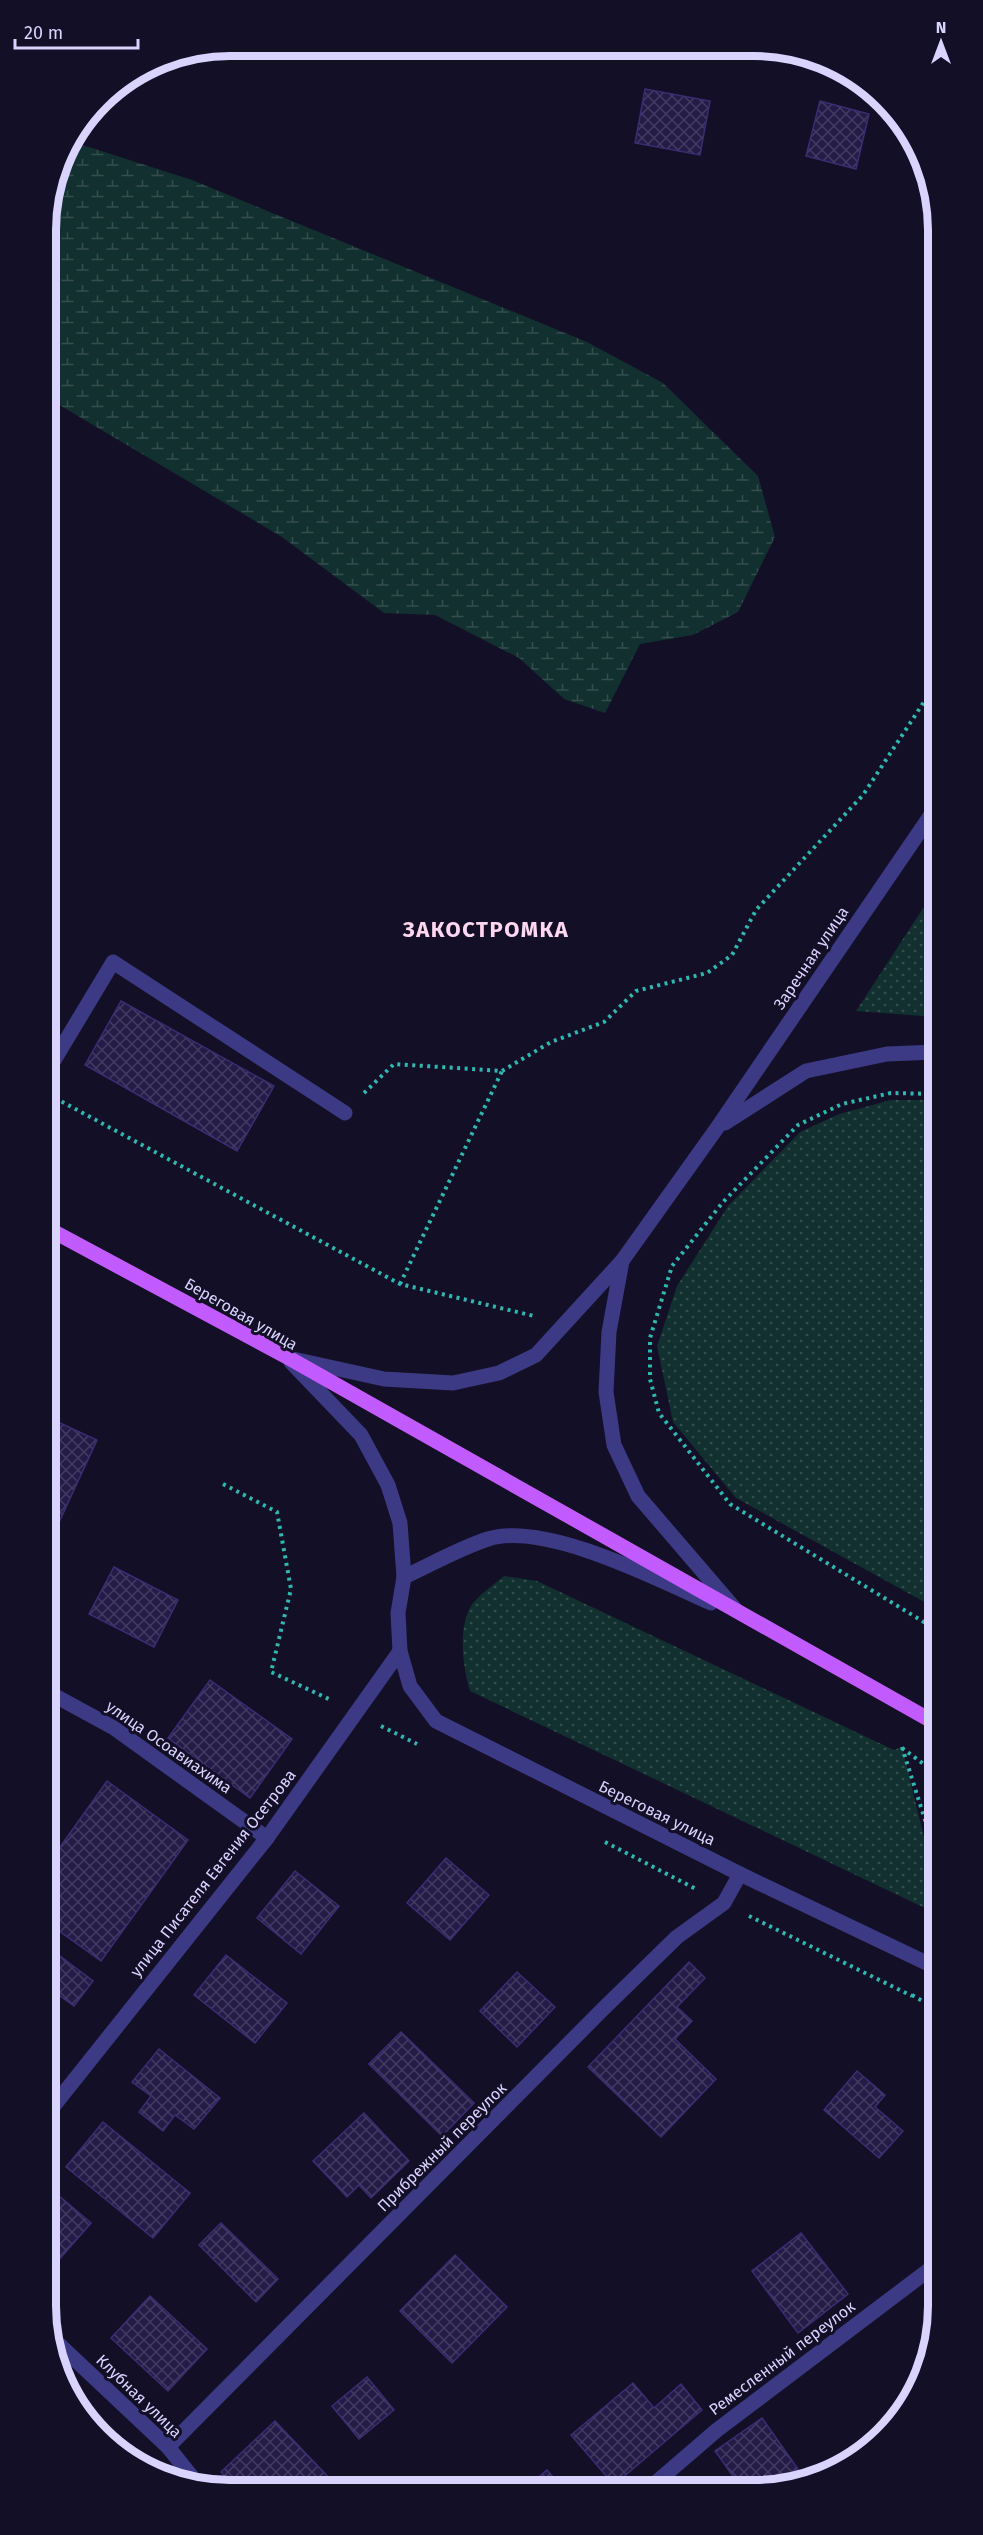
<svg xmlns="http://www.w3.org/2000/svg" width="983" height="2535" viewBox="0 0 983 2535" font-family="'Fira Sans',sans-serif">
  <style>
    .grass { fill: url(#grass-dots) }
    .wetland { fill: url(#wetland-marsh) }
    .cemetery { fill: url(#cemetery-stones) }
    .building { fill: url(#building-cross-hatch); stroke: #3b2d73; stroke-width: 1.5 }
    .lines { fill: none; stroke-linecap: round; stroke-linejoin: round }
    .path { stroke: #2fb8b0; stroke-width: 4; stroke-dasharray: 3 4.5; stroke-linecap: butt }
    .minor { stroke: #3d3a85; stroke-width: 15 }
    .major { stroke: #c25bff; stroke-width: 15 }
    .labels { text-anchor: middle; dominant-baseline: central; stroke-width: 6; stroke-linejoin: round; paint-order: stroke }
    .street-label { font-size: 16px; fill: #d9d4ff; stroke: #130f26 }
    .district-label { font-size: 22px; font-weight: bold; letter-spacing: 1.5px; fill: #ffd6f0; stroke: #130f26 }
    .rim { fill: none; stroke: #d9d4ff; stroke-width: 8 }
  </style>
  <defs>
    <pattern id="grass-dots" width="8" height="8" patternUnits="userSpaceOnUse" patternTransform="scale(1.5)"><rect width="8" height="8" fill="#12302f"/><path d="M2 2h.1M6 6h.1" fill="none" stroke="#344d4e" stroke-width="1.8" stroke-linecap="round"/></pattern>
    <pattern id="wetland-marsh" width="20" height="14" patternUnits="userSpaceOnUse" patternTransform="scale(1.5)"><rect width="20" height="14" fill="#12302f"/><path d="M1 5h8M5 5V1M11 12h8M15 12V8" fill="none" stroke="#344d4e"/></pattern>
    <pattern id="cemetery-stones" width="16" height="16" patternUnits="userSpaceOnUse" patternTransform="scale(1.5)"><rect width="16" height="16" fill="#12302f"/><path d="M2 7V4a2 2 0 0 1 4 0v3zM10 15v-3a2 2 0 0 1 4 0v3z" fill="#344d4e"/></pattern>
    <pattern id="building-cross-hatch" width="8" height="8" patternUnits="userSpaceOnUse" patternTransform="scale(1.5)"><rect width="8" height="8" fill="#241b47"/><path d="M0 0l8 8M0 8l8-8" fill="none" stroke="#433b63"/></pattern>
  </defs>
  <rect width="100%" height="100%" fill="#130f26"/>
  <g class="grass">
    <polygon points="933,893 935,897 936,1017 856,1011"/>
    <polygon points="891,1100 936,1100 937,1609 736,1498 673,1422 657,1346 677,1286 728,1206 800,1132 839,1114"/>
    <path d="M 504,1576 L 537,1581 L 894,1750 L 902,1747 L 933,1874 L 929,1910 L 470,1691 C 463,1669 458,1629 470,1608 C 476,1596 494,1585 504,1576 Z"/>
  </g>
  <polygon class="wetland" points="70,141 192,180 587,342 663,383 758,476 775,537 738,612 693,635 640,644 605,713 564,699 519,658 435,615 384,613 282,537 46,397 45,217 64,148"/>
  <polygon class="cemetery" points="68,2392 137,2463 99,2436"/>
  <g class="building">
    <polygon points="645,89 710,101 700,155 635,143"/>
    <polygon points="820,101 869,114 856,169 806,156"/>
    <polygon points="121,1001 274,1086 237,1151 85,1065"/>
    <polygon points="47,1417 97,1440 49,1544 47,1544"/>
    <polygon points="114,1567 178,1600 154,1647 89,1614"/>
    <polygon points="210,1680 292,1739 250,1798 168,1738"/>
    <polygon points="107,1781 188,1840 101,1961 48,1923 48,1864"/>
    <polygon points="446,1858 489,1895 450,1940 407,1903"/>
    <polygon points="295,1871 339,1906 301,1954 257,1918"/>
    <polygon points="56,1953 93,1981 74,2006 48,1987 48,1964"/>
    <polygon points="226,1955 287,2003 255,2043 194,1995"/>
    <polygon points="689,1962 705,1978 677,2007 692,2021 675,2039 716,2079 661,2137 588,2067"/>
    <polygon points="517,1972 555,2007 517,2047 480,2011"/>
    <polygon points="401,2032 474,2103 442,2136 369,2064"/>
    <polygon points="159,2049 220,2098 194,2129 175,2115 163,2131 139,2112 151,2096 132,2082"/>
    <polygon points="857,2071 885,2095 875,2107 903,2131 879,2158 824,2110"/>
    <polygon points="364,2113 409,2161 371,2198 359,2185 347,2197 313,2161"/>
    <polygon points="103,2122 190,2193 153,2238 66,2167"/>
    <polygon points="51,2189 91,2223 57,2262 48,2255 48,2192"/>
    <polygon points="221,2223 278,2279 256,2302 199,2245"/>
    <polygon points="801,2233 848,2294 798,2333 752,2271"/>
    <polygon points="455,2255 507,2307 452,2363 400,2311"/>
    <polygon points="150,2296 207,2349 168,2391 111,2338"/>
    <polygon points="367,2377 394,2410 359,2439 332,2406"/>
    <polygon points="633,2383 654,2408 681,2384 702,2410 614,2485 571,2435"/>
    <polygon points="762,2418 798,2469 774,2486 740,2486 715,2451"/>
    <polygon points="275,2421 334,2483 331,2486 235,2486 221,2472"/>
    <polygon points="547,2470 561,2486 528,2486"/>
  </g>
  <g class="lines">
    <g class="path">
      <polyline points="364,1093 394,1064 502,1071 551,1042 604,1022 636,991 707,973 732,955 756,910 863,795 935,685"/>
      <polyline points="936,1094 891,1093 842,1104 798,1125 723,1202 672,1266 650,1338 650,1379 659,1413 730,1504 937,1630"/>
      <polyline points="55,1098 400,1284 534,1316"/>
      <polyline points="400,1284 502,1071"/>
      <polyline points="223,1484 277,1512 291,1589 271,1672 331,1700"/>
      <polyline points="381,1726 417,1744"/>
      <polyline points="902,1747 937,1858"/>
      <polyline points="902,1748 937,1774"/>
      <polyline points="605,1842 696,1889"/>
      <polyline points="749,1916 912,1996"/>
      <polyline points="912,1995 937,2009"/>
    </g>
    <g class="minor">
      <polyline points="47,1072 113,962 345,1113"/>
      <polyline points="725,1123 806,1071 887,1054 936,1052"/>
      <polyline points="622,1261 609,1332 606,1392 614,1445 638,1496 735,1609"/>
      <polyline points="293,1359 384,1379 453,1383 499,1373 536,1355 622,1261 717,1128 935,809"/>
      <polyline points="291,1362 361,1435 388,1485 400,1523 404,1577 398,1613 400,1651 410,1686 436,1721 740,1874 937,1968"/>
      <path d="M 404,1577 C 432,1564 460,1548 488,1539 C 545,1521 657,1579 711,1603"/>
      <polyline points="48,1692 114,1728 267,1838"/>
      <polyline points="48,2113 267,1838 400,1651"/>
      <polyline points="49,2335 168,2447 200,2487"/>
      <polyline points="168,2447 603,2009 677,1937 724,1903 740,1874"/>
      <polyline points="652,2486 717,2430 938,2263"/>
    </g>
    <polyline class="major" points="47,1228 287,1357 937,1724"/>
  </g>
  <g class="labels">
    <g class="street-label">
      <text transform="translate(811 958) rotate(-56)">Заречная улица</text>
      <text transform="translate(241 1314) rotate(30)">Береговая улица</text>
      <text transform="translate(169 1747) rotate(35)">улица Осоавиахима</text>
      <text transform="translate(657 1813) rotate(26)">Береговая улица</text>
      <text transform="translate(213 1873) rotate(-52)">улица Писателя Евгения Осетрова</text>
      <text transform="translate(442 2147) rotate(-45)">Прибрежный переулок</text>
      <text transform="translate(782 2358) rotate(-37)">Ремесленный переулок</text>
      <text transform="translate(139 2396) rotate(44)">Клубная улица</text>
    </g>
    <g class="district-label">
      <text x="486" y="929">ЗАКОСТРОМКА</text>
    </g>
  </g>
  <path d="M0 0H983V2535H0ZM230 56H754A174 174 0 0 1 928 230V2306A174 174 0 0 1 754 2480H230A174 174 0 0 1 56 2306V230A174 174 0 0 1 230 56Z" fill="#130f26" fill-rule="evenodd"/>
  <path class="rim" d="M230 56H754A174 174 0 0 1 928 230V2306A174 174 0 0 1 754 2480H230A174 174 0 0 1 56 2306V230A174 174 0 0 1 230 56Z"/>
  <g transform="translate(941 42)" stroke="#130f26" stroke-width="4.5" paint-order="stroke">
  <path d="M0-4.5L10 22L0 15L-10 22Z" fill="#d9d4ff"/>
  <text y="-9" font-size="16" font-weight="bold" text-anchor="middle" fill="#d9d4ff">N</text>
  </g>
  <path d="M15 39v9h123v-9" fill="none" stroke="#d9d4ff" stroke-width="3"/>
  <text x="24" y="39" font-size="18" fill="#d9d4ff" stroke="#130f26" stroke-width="4.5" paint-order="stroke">20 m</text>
</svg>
